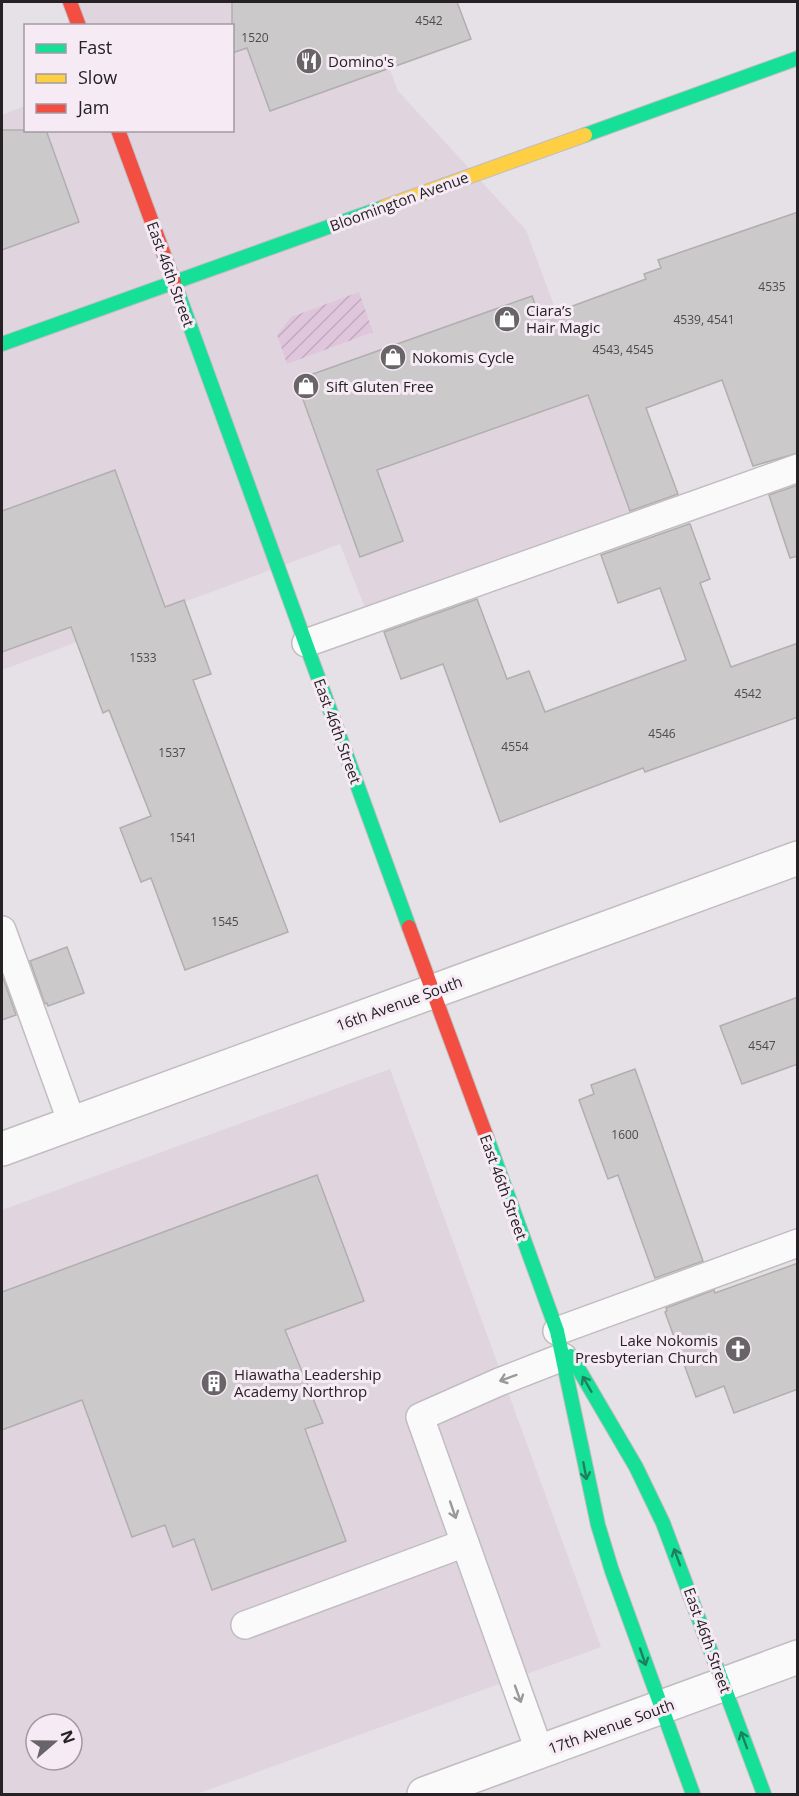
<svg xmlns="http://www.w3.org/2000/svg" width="799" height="1796" viewBox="0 0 799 1796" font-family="'Open Sans',sans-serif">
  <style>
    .built { fill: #e0d4df; fill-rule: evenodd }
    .garden { fill: url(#garden-furrows) }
    .building { fill: #cbc9c9; stroke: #b1aeae; stroke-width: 1.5 }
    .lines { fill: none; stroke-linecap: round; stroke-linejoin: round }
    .lane-casing { stroke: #c1bdc0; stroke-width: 30 }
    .street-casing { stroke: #c1bdc0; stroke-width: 36 }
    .fast-casing { stroke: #c1bdc0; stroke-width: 16 }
    .slow-casing { stroke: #c1bdc0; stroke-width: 16 }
    .jam-casing { stroke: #c1bdc0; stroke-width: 16 }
    .lane { stroke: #fbfafb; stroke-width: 27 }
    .street { stroke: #fbfafb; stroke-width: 33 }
    .fast { stroke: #16e098; stroke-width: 14 }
    .slow { stroke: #ffcf43; stroke-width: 14 }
    .jam { stroke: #f24e42; stroke-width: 14 }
    .oneway { stroke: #9b989a }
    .oneway2 { stroke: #1e805e }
    .labels { text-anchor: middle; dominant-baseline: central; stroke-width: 6; stroke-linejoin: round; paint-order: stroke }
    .number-label { font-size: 12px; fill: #4e4b4d }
    .poi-label { font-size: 15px; fill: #252124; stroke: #f6ebf4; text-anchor: start }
    .street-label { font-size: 15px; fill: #252124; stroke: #f6ebf4 }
  </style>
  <defs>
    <pattern id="garden-furrows" width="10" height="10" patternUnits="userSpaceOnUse" patternTransform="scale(1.5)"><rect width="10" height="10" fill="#e0c6dd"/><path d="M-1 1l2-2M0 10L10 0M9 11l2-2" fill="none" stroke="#c0aabe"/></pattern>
  </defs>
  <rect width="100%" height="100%" fill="#e6e1e6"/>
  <g class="built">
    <polygon points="77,2 364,2 398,91 526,230 638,533 374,631 340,544 2,670 2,115 25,106 26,130 232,130 232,26 66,25"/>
    <path d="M 390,1069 L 601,1647 L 197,1794 L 2,1794 L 2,1210 ZM 36,1724 L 72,1724 L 72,1760 L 36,1760 Z"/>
  </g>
  <polygon class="garden" points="359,292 373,332 287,364 277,335 291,317"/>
  <g class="building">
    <polygon points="232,2 457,2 471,39 270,111 247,48 232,53"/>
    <polygon points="2,130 46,130 79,222 2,250"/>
    <polygon points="798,212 798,453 753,466 722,380 646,408 678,494 630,511 588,395 377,470 403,541 360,557 296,380 532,296 540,318 646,279 644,274 661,268 658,260"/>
    <polygon points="115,470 165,607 184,600 211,674 193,680 288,932 185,970 151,878 141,882 120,828 151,816 109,710 103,713 71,627 2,652 2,511"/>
    <polygon points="798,485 798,556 790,558 769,495"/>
    <polygon points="689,524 690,524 710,579 700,583 731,667 798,643 798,717 645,772 643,768 500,822 443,664 401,679 384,632 477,599 507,679 529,671 545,712 686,660 660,588 618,603 601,555"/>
    <polygon points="67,947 84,993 48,1006 47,1003 45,1004 30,961"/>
    <polygon points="2,975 16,1015 2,1020"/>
    <polygon points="798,997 798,1064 742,1084 720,1026"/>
    <polygon points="635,1069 703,1261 655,1278 618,1175 608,1179 579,1100 594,1094 591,1085"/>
    <polygon points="317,1175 364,1301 285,1330 323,1423 305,1429 346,1541 212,1590 194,1539 173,1547 165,1525 132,1537 82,1400 2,1430 2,1292"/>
    <polygon points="798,1263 798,1389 734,1413 724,1386 696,1397 665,1312 667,1311 666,1308 714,1290 715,1293"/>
  </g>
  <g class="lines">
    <defs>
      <g id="lane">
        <polyline points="306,643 798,468"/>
        <polyline points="2,930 72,1123"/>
        <polyline points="557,1331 798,1243"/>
        <polyline points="245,1625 465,1543"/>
        <polyline points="540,1753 420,1417 499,1382 563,1357"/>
      </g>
      <g id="street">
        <polyline points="2,1149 798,858"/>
        <polyline points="424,1794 798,1657"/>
      </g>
      <g id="fast">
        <polyline points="585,135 798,58"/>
        <polyline points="174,282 409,927"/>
        <polyline points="2,344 384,207"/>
        <polyline points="487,1138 557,1331 598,1525 612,1571 693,1794"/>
        <polyline points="571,1356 636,1467 663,1523 764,1794"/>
      </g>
      <polyline id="slow" points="384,207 585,135"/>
      <g id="jam">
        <polyline points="70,2 79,26"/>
        <polyline points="118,130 174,282"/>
        <polyline points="409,927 487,1138"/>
      </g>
    </defs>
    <use href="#lane" class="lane-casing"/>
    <use href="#street" class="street-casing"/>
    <use href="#fast" class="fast-casing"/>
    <use href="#slow" class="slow-casing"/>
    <use href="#jam" class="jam-casing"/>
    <use href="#lane" class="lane"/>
    <use href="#street" class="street"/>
    <use href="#fast" class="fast"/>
    <use href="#slow" class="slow"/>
    <use href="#jam" class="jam"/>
  </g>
  <defs><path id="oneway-shaft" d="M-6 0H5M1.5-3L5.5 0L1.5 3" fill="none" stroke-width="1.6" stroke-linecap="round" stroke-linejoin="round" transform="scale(1.5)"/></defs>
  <g class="oneway">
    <use href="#oneway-shaft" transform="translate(508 1378) rotate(160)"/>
    <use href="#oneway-shaft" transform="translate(453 1510) rotate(71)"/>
    <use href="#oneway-shaft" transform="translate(518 1694) rotate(70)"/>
  </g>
  <g class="oneway2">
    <use href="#oneway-shaft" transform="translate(587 1384) rotate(-120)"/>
    <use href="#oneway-shaft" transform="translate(585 1471) rotate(79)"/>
    <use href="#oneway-shaft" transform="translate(677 1557) rotate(-110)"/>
    <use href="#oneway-shaft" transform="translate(643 1657) rotate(71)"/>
    <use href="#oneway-shaft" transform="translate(744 1740) rotate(-110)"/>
  </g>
  <defs>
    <symbol id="restaurant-disc" viewBox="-11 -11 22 22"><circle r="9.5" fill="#696468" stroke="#f6ebf4"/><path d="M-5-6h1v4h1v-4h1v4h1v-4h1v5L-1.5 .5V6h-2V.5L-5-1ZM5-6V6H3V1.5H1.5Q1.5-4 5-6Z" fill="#fff"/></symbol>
    <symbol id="shop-disc" viewBox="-11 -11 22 22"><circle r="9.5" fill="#696468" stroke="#f6ebf4"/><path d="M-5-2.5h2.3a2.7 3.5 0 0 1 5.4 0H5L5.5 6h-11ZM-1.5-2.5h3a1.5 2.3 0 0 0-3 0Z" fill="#fff"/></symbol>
    <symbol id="church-disc" viewBox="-11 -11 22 22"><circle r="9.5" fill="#696468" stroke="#f6ebf4"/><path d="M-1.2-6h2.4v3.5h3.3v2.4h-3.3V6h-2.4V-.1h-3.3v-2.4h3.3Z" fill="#fff"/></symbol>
    <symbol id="building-disc" viewBox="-11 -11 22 22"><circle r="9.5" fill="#696468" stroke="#f6ebf4"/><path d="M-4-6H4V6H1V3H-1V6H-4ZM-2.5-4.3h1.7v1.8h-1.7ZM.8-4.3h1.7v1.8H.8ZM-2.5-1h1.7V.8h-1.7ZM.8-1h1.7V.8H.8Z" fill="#fff"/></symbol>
  </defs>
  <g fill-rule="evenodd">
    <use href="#restaurant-disc" x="294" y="46" width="30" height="30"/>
    <use href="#shop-disc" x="492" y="304" width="30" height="30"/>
    <use href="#shop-disc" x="378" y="342" width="30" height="30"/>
    <use href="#shop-disc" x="291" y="371" width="30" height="30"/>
    <use href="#church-disc" x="723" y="1334" width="30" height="30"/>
    <use href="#building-disc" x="199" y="1368" width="30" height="30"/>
  </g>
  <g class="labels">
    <g class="number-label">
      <text x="429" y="20">4542</text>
      <text x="255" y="37">1520</text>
      <text x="772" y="286">4535</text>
      <text x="704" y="319">4539, 4541</text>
      <text x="623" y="349">4543, 4545</text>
      <text x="143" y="657">1533</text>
      <text x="748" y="693">4542</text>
      <text x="662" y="733">4546</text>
      <text x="515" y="746">4554</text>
      <text x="172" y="752">1537</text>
      <text x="183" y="837">1541</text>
      <text x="225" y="921">1545</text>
      <text x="762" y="1045">4547</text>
      <text x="625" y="1134">1600</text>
    </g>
    <g class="poi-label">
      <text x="328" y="61">Domino's</text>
      <text x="526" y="310">Ciara’s<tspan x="526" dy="17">Hair Magic</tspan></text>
      <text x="412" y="357">Nokomis Cycle</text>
      <text x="326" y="386">Sift Gluten Free</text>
      <text x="718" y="1340" text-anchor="end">Lake Nokomis<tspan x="718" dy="17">Presbyterian Church</tspan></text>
      <text x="234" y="1374">Hiawatha Leadership<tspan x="234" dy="17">Academy Northrop</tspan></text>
    </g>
    <g class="street-label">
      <text transform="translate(399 201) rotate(-20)">Bloomington Avenue</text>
      <text transform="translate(171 274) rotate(70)">East 46th Street</text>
      <text transform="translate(338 731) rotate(70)">East 46th Street</text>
      <text transform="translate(399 1003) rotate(-20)">16th Avenue South</text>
      <text transform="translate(504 1187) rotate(70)">East 46th Street</text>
      <text transform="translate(708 1640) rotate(70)">East 46th Street</text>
      <text transform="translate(611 1726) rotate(-20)">17th Avenue South</text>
    </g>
  </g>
  <rect width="799" height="1796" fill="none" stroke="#252124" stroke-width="6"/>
  <rect x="24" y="24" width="210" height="108" fill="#f6ebf4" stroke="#a29aa1" stroke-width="1.5"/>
  <rect x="36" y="44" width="30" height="9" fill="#16e098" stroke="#a29aa1" stroke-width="1.5"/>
  <text x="78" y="54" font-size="18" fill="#252124">Fast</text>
  <rect x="36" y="74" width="30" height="9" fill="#ffcf43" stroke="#a29aa1" stroke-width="1.5"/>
  <text x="78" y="84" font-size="18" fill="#252124">Slow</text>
  <rect x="36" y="104" width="30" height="9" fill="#f24e42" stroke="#a29aa1" stroke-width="1.5"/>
  <text x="78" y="114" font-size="18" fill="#252124">Jam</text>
  <g transform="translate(54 1742) rotate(70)"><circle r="28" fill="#f6ebf4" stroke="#a29aa1" stroke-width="1.5"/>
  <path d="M0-4.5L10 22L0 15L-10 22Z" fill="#696468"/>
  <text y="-9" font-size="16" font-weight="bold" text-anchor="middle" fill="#252124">N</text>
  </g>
</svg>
